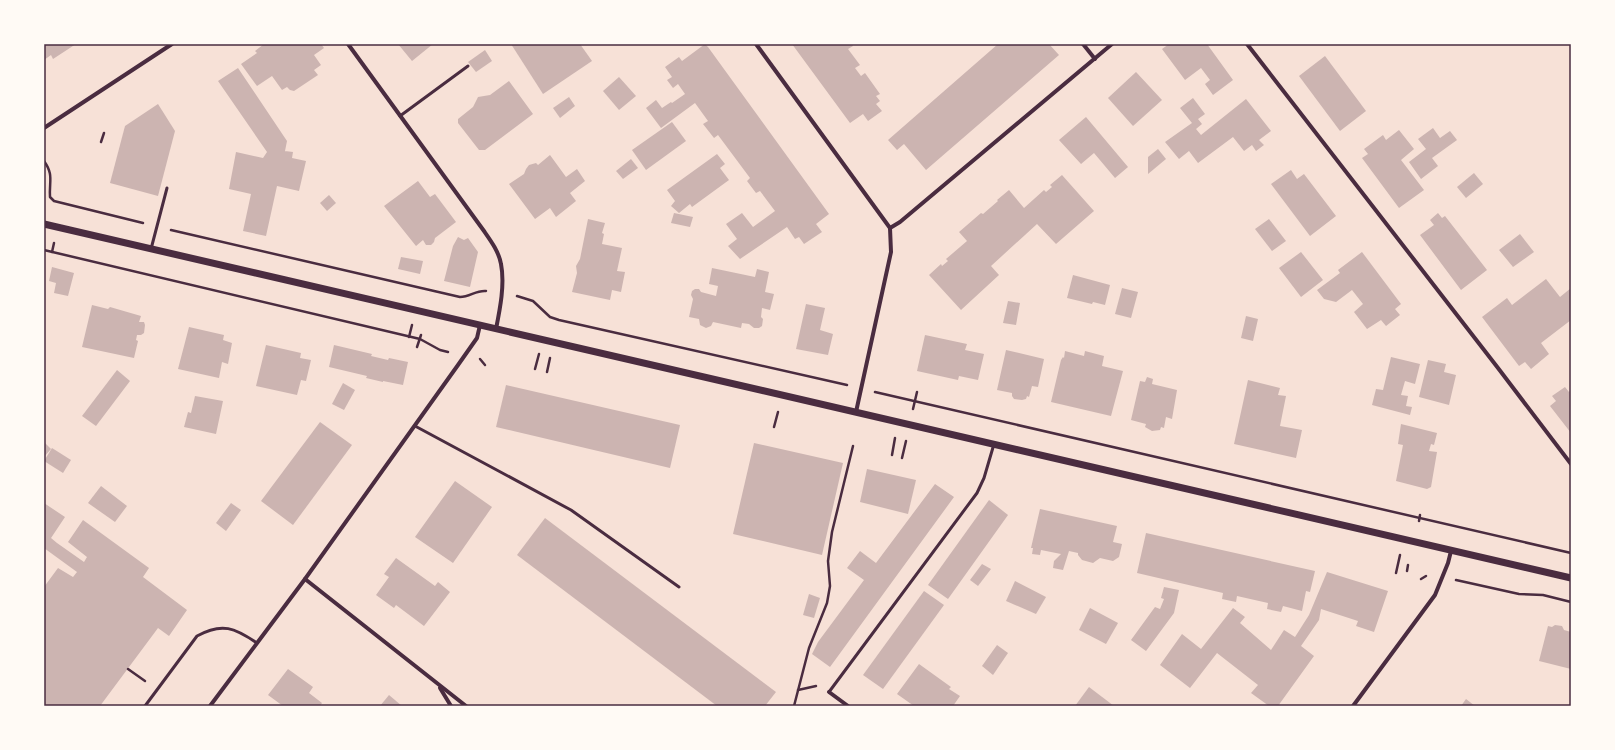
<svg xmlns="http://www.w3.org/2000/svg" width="1615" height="750" viewBox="0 0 1615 750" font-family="Ubuntu,sans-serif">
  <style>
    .building { fill: #ccb4b1 }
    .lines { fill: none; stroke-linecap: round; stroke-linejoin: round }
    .path { stroke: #4a2c40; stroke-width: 2.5 }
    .service { stroke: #4a2c40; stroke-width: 3 }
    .minor { stroke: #4a2c40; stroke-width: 4 }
    .tertiary { stroke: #4a2c40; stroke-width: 7 }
    .neatline { fill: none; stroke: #4a2c40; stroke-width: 1.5 }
  </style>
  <rect width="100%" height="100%" fill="#f7e1d7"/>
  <g class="building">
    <polygon points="44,44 76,44 53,59 51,55 44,60"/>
    <polygon points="264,44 321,44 324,48 314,55 321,65 314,70 318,75 294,91 290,90 287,87 282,90 272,76 257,86 241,64 257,53 255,51"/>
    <polygon points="398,44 433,44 412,61"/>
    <polygon points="511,44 580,44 592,61 543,94"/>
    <polygon points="705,44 708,47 829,214 816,224 822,232 804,244 799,237 795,239 787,227 740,259 728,246 737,239 726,224 742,213 753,227 775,211 760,191 756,193 747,181 750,178 718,135 714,138 703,124 708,121 695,103 661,128 646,108 656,100 662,108 671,102 672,103 685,94 678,84 673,88 667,80 672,77 665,67 679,57 682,61"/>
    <polygon points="792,44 852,44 853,46 848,49 860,65 855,68 861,76 865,73 880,94 876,96 880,101 876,104 882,111 868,121 863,114 850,123"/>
    <polygon points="998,44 1049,44 1059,55 926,170 904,144 897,150 888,140"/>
    <polygon points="1169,44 1207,44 1233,80 1213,95 1205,84 1210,80 1201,68 1185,80 1162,49"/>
    <polygon points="485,50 492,61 476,72 468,62"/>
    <polygon points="1325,56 1366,111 1340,131 1299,76"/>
    <polygon points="238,68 287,141 284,156 285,151 293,152 292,158 306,161 299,191 277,186 266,236 243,231 251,194 229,189 236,152 263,158 267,152 218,81"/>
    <polygon points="1136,72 1162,100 1133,126 1108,98"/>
    <polygon points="619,77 636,96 619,110 603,91"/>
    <polygon points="509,81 533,114 485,150 479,150 458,123 458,119 473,107 478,97 490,95"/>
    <polygon points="569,97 575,106 560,118 553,108"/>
    <polygon points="1193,98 1205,114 1198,119 1202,124 1196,129 1201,135 1246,99 1271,131 1259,140 1264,145 1256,151 1252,145 1244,151 1233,137 1198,163 1189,151 1179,159 1165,142 1192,123 1180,108"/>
    <polygon points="158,104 175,131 158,196 110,183 125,126"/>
    <polygon points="1086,117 1128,167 1115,178 1094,153 1081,164 1059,140"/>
    <polygon points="672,122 686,141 646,170 632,150"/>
    <polygon points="1433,128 1440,138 1450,131 1457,140 1432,158 1438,166 1421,179 1409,162 1426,149 1418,139"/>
    <polygon points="1399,130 1414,149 1401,160 1424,190 1399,208 1362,158 1368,154 1364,149 1383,135 1386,140"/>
    <polygon points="1158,149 1166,159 1148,174 1148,157"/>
    <polygon points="717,154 725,164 720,168 729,180 692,207 690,204 679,213 671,206 675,201 667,190"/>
    <polygon points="550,155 566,177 577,169 585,181 570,193 576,201 556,217 550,208 535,219 509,184 524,174 526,169 529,165 536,163 538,165"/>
    <polygon points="631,159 638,168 623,179 616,171"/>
    <polygon points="1291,170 1297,179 1304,174 1336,216 1310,236 1271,184"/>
    <polygon points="1474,173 1483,184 1466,198 1457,187"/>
    <polygon points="1062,175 1094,211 1056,244 1037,224 991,266 999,275 961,310 929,275 941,264 942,266 948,261 946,259 967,241 959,232 981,213 983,214 998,201 997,200 1009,190 1024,208 1044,190 1046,192 1052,187 1050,185"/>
    <polygon points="418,181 430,197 435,194 456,222 435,238 434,242 431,245 426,245 423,240 416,246 384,206"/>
    <polygon points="329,195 336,203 327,211 320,203"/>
    <polygon points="674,213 693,217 690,227 671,223"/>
    <polygon points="1438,213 1442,218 1445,216 1487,270 1461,290 1420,235 1434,225 1430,220"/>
    <polygon points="588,219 605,223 602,233 604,234 602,244 622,248 617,271 625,272 621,292 612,290 610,300 572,292 577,273 576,266 580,259"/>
    <polygon points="1269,219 1286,241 1272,251 1255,229"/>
    <polygon points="1520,234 1534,252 1513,267 1499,250"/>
    <polygon points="458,237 464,240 468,238 478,252 470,287 444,281 453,246"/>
    <polygon points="1301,252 1323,280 1301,297 1279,268"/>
    <polygon points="1362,252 1401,304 1395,309 1400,315 1386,326 1381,320 1367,329 1354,312 1363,304 1352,290 1336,302 1324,299 1317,290 1340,273 1338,270"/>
    <polygon points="401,257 423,261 420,274 398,269"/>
    <polygon points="52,267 74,273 68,296 54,293 56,283 49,281"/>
    <polygon points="712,268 755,277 757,269 769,272 765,292 774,294 770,310 762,308 761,317 763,319 762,326 759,328 754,328 749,324 742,323 741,328 713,322 711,326 706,328 700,325 699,319 689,317 693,299 691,295 692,291 695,289 699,289 701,292 716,296 718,286 709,284"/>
    <polygon points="1073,275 1110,285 1105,305 1093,302 1092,304 1067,298"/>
    <polygon points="1546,279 1560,297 1571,288 1571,320 1541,343 1549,354 1531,369 1525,362 1519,366 1482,317 1507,298 1512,305"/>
    <polygon points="1122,288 1138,292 1131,318 1115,314"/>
    <polygon points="1008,301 1020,303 1016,325 1003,323"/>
    <polygon points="806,304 825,308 820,330 833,334 828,355 796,349"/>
    <polygon points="92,305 108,309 110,307 141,316 139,322 144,322 145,325 144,333 141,335 137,335 136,340 138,341 134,358 82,347"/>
    <polygon points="1246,316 1258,319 1253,341 1241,338"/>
    <polygon points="189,327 224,335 223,340 232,343 228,364 222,362 219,378 178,369"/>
    <polygon points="925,335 967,344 965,350 984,354 978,380 959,376 958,380 917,371"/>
    <polygon points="266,345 301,353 300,358 311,360 306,381 301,380 297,395 256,386"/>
    <polygon points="334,345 372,354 371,356 388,360 389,358 408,362 403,385 383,381 383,382 366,378 367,376 329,367"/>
    <polygon points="1006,350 1044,359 1038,387 1032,386 1029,397 1027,396 1026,399 1022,400 1014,399 1012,396 1012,393 997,390"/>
    <polygon points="1065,351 1084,356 1085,351 1104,356 1102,366 1123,371 1111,416 1051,402 1061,360 1063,357 1064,358"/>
    <polygon points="1391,357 1420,364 1415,384 1405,381 1401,395 1408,396 1406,406 1412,407 1410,415 1372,405 1376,389 1383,390"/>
    <polygon points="1428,360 1446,364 1444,372 1456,375 1449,405 1419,397"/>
    <polygon points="117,370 130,381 96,426 82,416"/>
    <polygon points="1147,377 1153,379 1152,384 1177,390 1172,419 1166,417 1164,428 1161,427 1160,430 1152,431 1145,427 1146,424 1131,420 1140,381 1145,382"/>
    <polygon points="1248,380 1280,388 1278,395 1286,396 1280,426 1302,430 1296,458 1234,444"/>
    <polygon points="343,383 355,390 344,410 332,404"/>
    <polygon points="506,385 680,425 670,468 496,427"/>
    <polygon points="1565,387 1569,392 1571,390 1571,433 1550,406 1556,401 1552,396"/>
    <polygon points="195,396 223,401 216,434 184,427 188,412 191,413"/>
    <polygon points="320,422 352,445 293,525 261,501"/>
    <polygon points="1401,424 1437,433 1434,445 1431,444 1429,451 1437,452 1431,487 1427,489 1396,481 1403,445 1398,444"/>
    <polygon points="44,442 51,449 44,457"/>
    <polygon points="754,443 843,463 822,555 733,534"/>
    <polygon points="52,448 71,460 63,473 44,461"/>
    <polygon points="867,469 916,480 908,514 860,502"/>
    <polygon points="455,481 492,507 453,563 415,537"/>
    <polygon points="935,484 954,497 830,667 812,654 818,642 864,580 847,568 860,551 876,563"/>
    <polygon points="101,486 127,506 115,522 88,503"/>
    <polygon points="989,500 1008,515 948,599 928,585"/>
    <polygon points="44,503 65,517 51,538 57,543 84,562 87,557 68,542 83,520 149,568 143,577 187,610 169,636 158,628 100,706 44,706 44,587 58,568 73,577 77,572 44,548"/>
    <polygon points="231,503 241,510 226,531 216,523"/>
    <polygon points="1040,509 1117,526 1113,542 1122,544 1119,557 1113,561 1100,558 1093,563 1082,560 1078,555 1078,553 1069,551 1063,570 1053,568 1054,561 1061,554 1041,550 1040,555 1032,554 1033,548 1031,548"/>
    <polygon points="545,518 776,692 765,706 717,706 517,555"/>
    <polygon points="1146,533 1315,571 1310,592 1306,591 1302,611 1283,606 1281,612 1267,609 1268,603 1237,596 1236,602 1222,599 1223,593 1137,573"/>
    <polygon points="396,558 435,586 438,582 450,592 424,626 396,605 394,608 376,595 389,577 384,574"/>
    <polygon points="982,564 991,569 978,586 970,580"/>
    <polygon points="1327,572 1388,591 1374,632 1356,626 1358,621 1321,609 1319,620 1301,646 1314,656 1278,706 1269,706 1251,693 1258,685 1217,653 1190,688 1160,665 1182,634 1201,649 1233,608 1245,617 1240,623 1271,650 1284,630 1295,637 1309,615"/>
    <polygon points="1015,581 1046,597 1036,614 1006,601"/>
    <polygon points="1164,587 1179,590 1174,613 1146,651 1131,640 1155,607 1160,609 1164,599 1161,598"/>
    <polygon points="924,591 944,605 883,689 863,675"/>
    <polygon points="809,594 820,598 814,618 803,615"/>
    <polygon points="1090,608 1118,623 1106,644 1079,630"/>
    <polygon points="1555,625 1562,626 1564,630 1571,632 1571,669 1539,661 1548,626 1552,627"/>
    <polygon points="997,645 1008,653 993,675 982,666"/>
    <polygon points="919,664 951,687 949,689 960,696 953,706 914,706 897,694"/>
    <polygon points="288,669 313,687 309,693 322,703 320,706 283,706 268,695"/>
    <polygon points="1089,687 1114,706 1075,706"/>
    <polygon points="389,695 402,706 380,706"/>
    <polygon points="1466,699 1475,706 1461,706"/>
  </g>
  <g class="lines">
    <g class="path">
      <polyline points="101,142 104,133"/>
      <path d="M 44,161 C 54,175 49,181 50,197 L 54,201 L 143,223"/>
      <path d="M 171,230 L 460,297 C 470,297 476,290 486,291"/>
      <polyline points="44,250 420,339 440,350 448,352"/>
      <polyline points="52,252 54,243"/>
      <polyline points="517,296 533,301 550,317 559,320 847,385"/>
      <polyline points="409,337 412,325"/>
      <polyline points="417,347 421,335"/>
      <polyline points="480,359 485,365"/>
      <polyline points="535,369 539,354"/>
      <polyline points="547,372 550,358"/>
      <polyline points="875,392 1571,553"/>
      <polyline points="913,409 917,392"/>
      <polyline points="774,427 778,412"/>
      <polyline points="892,455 895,438"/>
      <polyline points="902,458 906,441"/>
      <polyline points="1419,521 1420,515"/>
      <polyline points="1407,571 1408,565"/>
      <polyline points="1396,573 1400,555"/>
      <polyline points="1421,579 1426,576"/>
      <polyline points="1456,580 1519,594 1543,595 1571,602"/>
      <polyline points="128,669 145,681"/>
      <polyline points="798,690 816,686"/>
      <polyline points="794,706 809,648 827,603 830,586 828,561 832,532 853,446"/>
    </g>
    <g class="service">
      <polyline points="400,116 468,66"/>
      <polyline points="151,249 167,188"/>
      <polyline points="415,426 571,510 679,587"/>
      <polyline points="829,692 977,493 984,478 994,444"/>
      <path d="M 145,706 L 197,636 C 222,622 235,628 257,643"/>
    </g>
    <g class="minor">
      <path d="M 348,44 L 484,231 C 491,241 499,252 501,264 C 505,284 500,309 496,329"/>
      <polyline points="756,44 890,228"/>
      <polyline points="1083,44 1095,59"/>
      <polyline points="1247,44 1498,368 1571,464"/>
      <polyline points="44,128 172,44"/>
      <polyline points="890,228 900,222 1112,44"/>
      <polyline points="856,412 891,252 890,228"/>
      <polyline points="305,579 466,706"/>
      <polyline points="440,688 451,706"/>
      <polyline points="829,692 848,706"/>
      <polyline points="210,706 305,579 458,365 477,338 480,325"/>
      <polyline points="1353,706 1435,595 1448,563 1451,551"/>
    </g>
    <polyline class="tertiary" points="44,224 1571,578"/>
  </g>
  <rect width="1615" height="750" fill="none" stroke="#fffaf5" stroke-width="90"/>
  <rect x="45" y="45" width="1525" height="660" class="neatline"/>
</svg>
